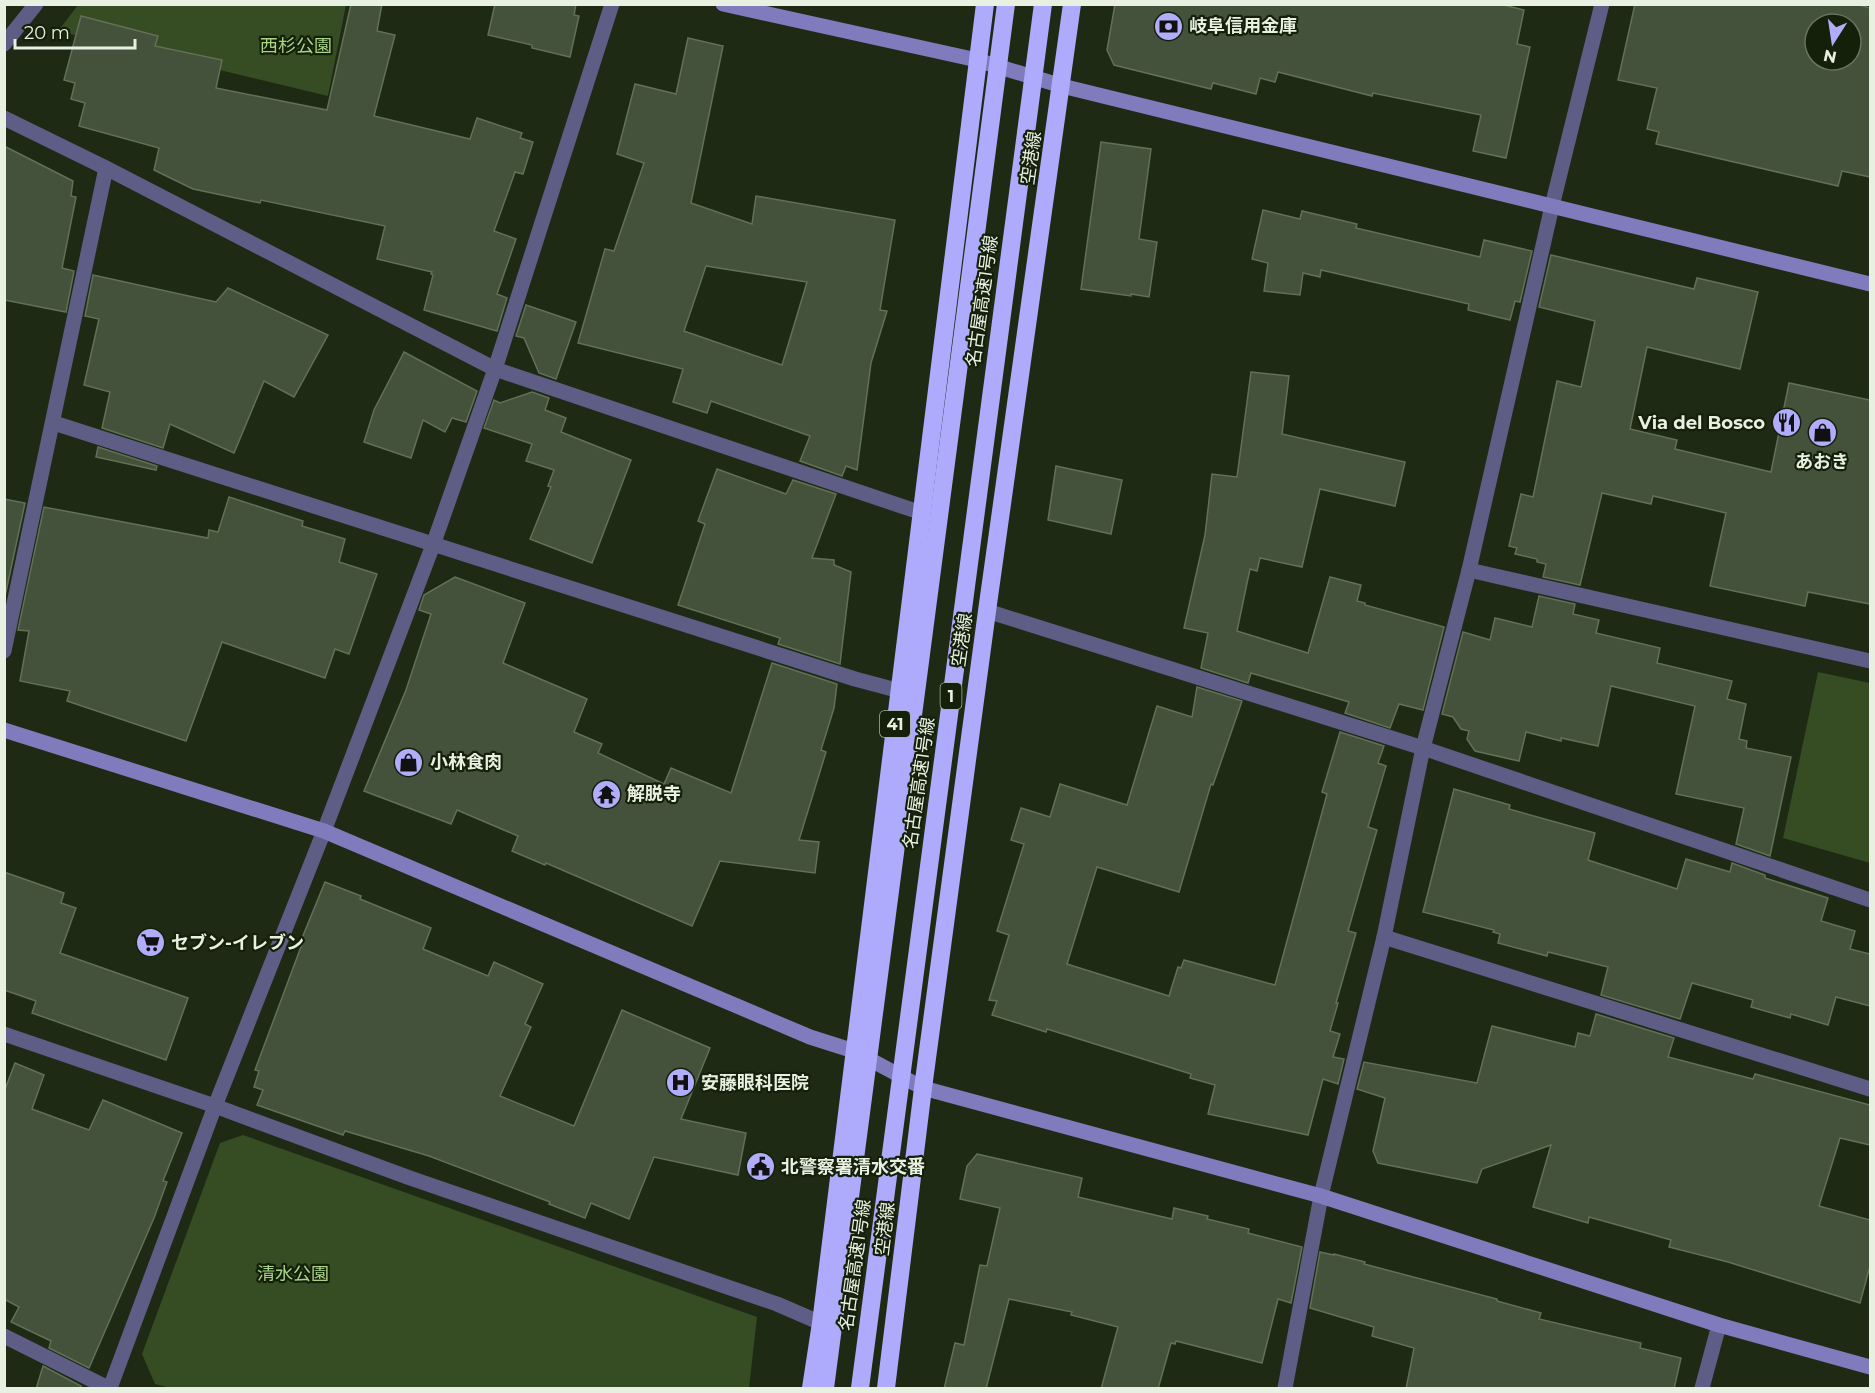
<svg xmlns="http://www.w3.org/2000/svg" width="1875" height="1393" viewBox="0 0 1875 1393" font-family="Montserrat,'Noto Sans JP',sans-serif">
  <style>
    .green { fill: #364c22 }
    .building { fill: #45523b; stroke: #627057; stroke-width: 1.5; fill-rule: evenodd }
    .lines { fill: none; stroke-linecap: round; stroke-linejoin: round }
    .street { stroke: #5e5d86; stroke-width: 15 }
    .secondary { stroke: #7f7bbc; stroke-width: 15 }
    .highway { stroke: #afabfc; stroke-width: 18 }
    .labels { text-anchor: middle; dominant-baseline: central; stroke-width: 4.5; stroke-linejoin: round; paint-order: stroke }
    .shield { fill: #15200b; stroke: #a9b2a2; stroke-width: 1.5 }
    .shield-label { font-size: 16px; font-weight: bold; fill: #e8f0e2 }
    .poi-label { font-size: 18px; font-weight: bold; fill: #e8f0e2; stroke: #15200b; text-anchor: start }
    .park-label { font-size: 18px; fill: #a9d486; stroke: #15200b }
    .street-label { font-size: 18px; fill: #e8f0e2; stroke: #15200b }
  </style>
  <rect width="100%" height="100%" fill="#1e2a14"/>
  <g class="green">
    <polygon points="78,5 346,5 328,96 58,31"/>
    <polygon points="1818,672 1870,683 1870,863 1783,838"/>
    <polygon points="243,1135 757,1317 749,1388 171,1388 155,1384 142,1354 220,1143"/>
  </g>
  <g class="building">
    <polygon points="351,4 382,4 377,31 395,35 374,116 470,139 477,118 522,133 520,138 533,142 523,174 515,172 494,231 516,239 497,294 507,298 497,331 424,310 433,275 431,274 432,272 377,259 385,226 261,200 260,203 193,189 154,170 159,148 79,126 85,103 71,99 75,83 64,80 81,16 158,36 155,46 222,60 216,88 327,110"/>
    <polygon points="495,4 576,4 574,15 579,16 570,57 532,48 532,45 488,35"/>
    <polygon points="1115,4 1500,4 1524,10 1517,44 1530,47 1506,158 1473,151 1481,115 1373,93 1372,96 1278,72 1275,82 1260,78 1256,94 1213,83 1211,89 1114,65 1107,50"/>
    <path d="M 1635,4 L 1856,4 L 1870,8 L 1870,177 L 1842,171 L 1838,186 L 1656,144 L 1659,132 L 1647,129 L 1657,88 L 1618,80 ZM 1815,24 L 1851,24 L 1851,60 L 1815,60 Z"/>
    <path d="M 688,38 L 723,46 L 691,203 L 752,224 L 756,196 L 895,220 L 880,310 L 887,311 L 871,363 L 857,470 L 846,466 L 842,476 L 800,461 L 810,436 L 711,401 L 707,413 L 673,402 L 683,369 L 578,343 L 605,249 L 614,251 L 644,163 L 617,154 L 635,84 L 676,94 ZM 706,266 L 807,282 L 782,365 L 684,331 Z"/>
    <polygon points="1101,142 1151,149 1139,239 1157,242 1149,297 1131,294 1131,296 1081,289"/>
    <polygon points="4,146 73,181 71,196 76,197 62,268 74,271 66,312 4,300"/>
    <polygon points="1263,210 1300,219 1302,211 1357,224 1356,228 1480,257 1484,240 1532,251 1520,302 1515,301 1510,320 1468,310 1469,304 1321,270 1320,277 1303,273 1300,295 1264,291 1268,263 1252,259"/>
    <polygon points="1551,255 1694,289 1697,278 1758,292 1740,369 1647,347 1630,429 1677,440 1675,449 1771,472 1789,383 1870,400 1870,604 1808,592 1805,606 1710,586 1726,513 1653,496 1651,504 1602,493 1580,585 1543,577 1546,564 1537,562 1537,559 1515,554 1517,548 1509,546 1521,494 1533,497 1557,381 1581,387 1595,321 1539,307"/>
    <polygon points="93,275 216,302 228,288 328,335 294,397 264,381 234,453 170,424 163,448 102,428 110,392 84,385 99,319 85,316"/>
    <polygon points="526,305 576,322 556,379 539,373 524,338 516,336"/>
    <polygon points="404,352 477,391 466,422 452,418 445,432 423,420 411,458 364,442 374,410"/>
    <polygon points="1251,372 1289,376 1282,434 1405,462 1395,506 1320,489 1302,567 1260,558 1257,571 1250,569 1237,631 1308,653 1330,577 1361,585 1357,601 1365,603 1365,605 1444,627 1423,710 1399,704 1390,728 1345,713 1349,702 1251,673 1248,683 1201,668 1208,633 1184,628 1205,535 1212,474 1237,477"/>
    <polygon points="532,392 549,398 545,410 566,418 561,432 631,460 592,563 530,539 551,487 548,486 554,470 526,461 532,444 484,428 494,400 500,403"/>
    <polygon points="98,447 157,466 156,470 96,457"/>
    <polygon points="1056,466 1122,480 1111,534 1048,520"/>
    <polygon points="717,469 786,494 793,480 836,494 812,558 834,560 834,565 851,572 840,664 778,644 780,638 678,605 705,524 698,521"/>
    <polygon points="229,497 303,521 302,526 345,539 339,562 377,574 349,654 335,649 325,678 222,642 186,741 67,701 70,691 20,681 29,631 18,630 44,507 208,538 209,530 218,532"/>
    <polygon points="4,499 25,503 4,601"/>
    <polygon points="455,577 525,603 503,663 587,699 574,732 602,744 598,753 664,784 671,768 731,793 772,663 837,684 834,708 821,750 826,752 799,840 819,842 815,873 720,861 692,926 546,863 545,865 512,851 518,836 457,810 451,824 364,791 406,690 431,614 419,610 424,595"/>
    <polygon points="1539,596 1575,604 1573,614 1599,620 1596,633 1660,648 1657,663 1732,681 1727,699 1746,704 1739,739 1747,741 1746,748 1791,757 1770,856 1736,844 1744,808 1676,794 1695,706 1611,686 1598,746 1561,738 1561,741 1526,732 1519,761 1475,751 1467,739 1469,731 1461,729 1453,717 1442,714 1463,632 1490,640 1495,618 1532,627"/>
    <polygon points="1197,687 1242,701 1213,785 1211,784 1179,892 1097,867 1067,964 1169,996 1178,967 1181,968 1184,960 1275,985 1327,794 1322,792 1340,732 1384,746 1378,763 1386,766 1368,827 1377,830 1348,931 1356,933 1336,1003 1338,1003 1330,1031 1340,1034 1333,1057 1344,1059 1338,1084 1323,1079 1308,1135 1208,1114 1215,1085 1190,1078 1191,1074 1047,1029 1046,1032 992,1015 997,1001 989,1000 1009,935 997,931 1024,844 1011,840 1021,808 1050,817 1060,784 1127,805 1157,706 1192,717"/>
    <polygon points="1454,789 1510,805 1509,809 1595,833 1588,860 1677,889 1686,859 1730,872 1732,863 1765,875 1765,878 1828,898 1821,921 1855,931 1850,949 1870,954 1870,1006 1836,997 1828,1025 1791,1014 1790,1018 1751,1007 1753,1000 1692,983 1680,1019 1601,995 1608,967 1548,952 1547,956 1498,943 1500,934 1493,932 1494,930 1423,912"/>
    <polygon points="4,872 64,893 61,903 76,908 60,953 188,998 166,1060 32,1013 36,1001 4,990"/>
    <polygon points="325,882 361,896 360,899 431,928 423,949 488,976 494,962 543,984 525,1024 531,1027 500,1096 574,1126 622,1010 710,1048 681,1119 746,1133 738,1175 654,1157 629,1219 591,1203 585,1218 549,1204 550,1202 429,1156 345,1131 343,1135 257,1105 263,1090 254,1087 259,1071 255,1070 302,944 300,943"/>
    <polygon points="1596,1014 1674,1038 1668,1057 1753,1079 1755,1074 1870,1105 1870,1145 1840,1138 1819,1206 1870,1220 1870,1266 1860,1303 1728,1262 1669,1247 1671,1240 1650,1234 1589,1217 1588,1223 1533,1207 1551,1145 1482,1169 1477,1183 1378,1163 1373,1151 1385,1098 1357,1089 1364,1062 1477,1083 1492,1026 1575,1047 1578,1033 1590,1036"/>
    <polygon points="15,1063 44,1075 32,1109 89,1130 103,1100 182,1133 163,1181 167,1182 154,1218 89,1368 49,1348 51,1341 11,1322 19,1307 4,1299 4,1092"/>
    <polygon points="977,1154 1082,1178 1078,1197 1172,1219 1174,1208 1208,1216 1207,1219 1249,1229 1248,1233 1302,1247 1291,1303 1278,1299 1262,1363 1176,1341 1175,1344 1171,1343 1158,1389 1101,1389 1118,1327 1071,1315 1072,1312 1009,1299 986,1389 944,1389 955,1343 964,1345 980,1265 987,1266 1000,1208 960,1199 967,1166"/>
    <polygon points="1320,1252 1334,1255 1334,1254 1365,1262 1364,1264 1497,1299 1497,1301 1541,1313 1539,1319 1641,1343 1640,1348 1681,1358 1674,1389 1406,1389 1414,1348 1372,1336 1374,1327 1310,1308"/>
    <polygon points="43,1366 81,1386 80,1389 36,1389"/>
  </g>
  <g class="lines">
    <g class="street">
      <polyline points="4,44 36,4"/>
      <polyline points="4,118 106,168 495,369 922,513"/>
      <polyline points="54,423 855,679 900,691"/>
      <polyline points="1469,570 1870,661"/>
      <polyline points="987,611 1423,748 1870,900"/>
      <polyline points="4,651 106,168"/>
      <polyline points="1384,937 1870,1089"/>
      <polyline points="4,1034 215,1106 410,1178 777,1304 821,1323"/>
      <polyline points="4,1336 108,1388"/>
      <polyline points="110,1388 215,1106 324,831 433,545 495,369 612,4"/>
      <polyline points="1285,1388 1321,1196 1384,937 1423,748 1469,570 1552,206 1602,4"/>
      <polyline points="1702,1388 1719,1325"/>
    </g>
    <g class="secondary">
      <polyline points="723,4 977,60 1062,86 1870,284"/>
      <polyline points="4,730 324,831 810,1037 854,1051 923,1088 1321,1196 1719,1325 1870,1367"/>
    </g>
    <g class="highway">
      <polyline points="811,1388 821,1323 985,4"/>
      <polyline points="825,1388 1006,4"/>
      <polyline points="860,1388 1043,4"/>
      <polyline points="886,1388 923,1088 987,611 1072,4"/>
    </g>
  </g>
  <defs>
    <symbol id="bank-disc" viewBox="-11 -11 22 22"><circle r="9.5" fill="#b1adfa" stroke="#15200b"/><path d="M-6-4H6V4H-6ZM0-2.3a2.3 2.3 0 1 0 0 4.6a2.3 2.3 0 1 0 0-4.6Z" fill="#111"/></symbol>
    <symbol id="restaurant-disc" viewBox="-11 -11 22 22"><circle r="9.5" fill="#b1adfa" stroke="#15200b"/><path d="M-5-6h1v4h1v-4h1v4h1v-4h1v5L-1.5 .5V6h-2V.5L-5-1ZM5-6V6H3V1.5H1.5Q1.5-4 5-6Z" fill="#111"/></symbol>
    <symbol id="shop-disc" viewBox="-11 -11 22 22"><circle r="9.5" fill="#b1adfa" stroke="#15200b"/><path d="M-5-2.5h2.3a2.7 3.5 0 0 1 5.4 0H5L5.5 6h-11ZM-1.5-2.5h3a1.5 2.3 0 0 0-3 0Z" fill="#111"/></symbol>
    <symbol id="temple-disc" viewBox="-11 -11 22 22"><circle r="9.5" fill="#b1adfa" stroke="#15200b"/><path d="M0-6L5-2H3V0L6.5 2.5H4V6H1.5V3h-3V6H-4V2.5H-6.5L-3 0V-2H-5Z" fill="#111"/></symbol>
    <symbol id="supermarket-disc" viewBox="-11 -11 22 22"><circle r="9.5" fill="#b1adfa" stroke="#15200b"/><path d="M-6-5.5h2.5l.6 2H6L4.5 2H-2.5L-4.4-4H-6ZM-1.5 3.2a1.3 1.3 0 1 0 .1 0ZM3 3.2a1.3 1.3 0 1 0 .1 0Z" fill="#111"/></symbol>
    <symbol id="hospital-disc" viewBox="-11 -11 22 22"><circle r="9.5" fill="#b1adfa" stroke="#15200b"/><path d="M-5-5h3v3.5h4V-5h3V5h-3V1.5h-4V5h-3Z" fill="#111"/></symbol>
    <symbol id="civic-disc" viewBox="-11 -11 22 22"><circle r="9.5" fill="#b1adfa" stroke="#15200b"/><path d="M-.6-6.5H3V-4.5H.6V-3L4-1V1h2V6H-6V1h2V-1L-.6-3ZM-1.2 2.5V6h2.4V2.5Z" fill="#111"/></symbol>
  </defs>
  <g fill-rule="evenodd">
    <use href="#bank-disc" x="1152" y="10" width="33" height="33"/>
    <use href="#restaurant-disc" x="1770" y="406" width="33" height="33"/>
    <use href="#shop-disc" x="1806" y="416" width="33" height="33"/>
    <use href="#shop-disc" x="392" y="746" width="33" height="33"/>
    <use href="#temple-disc" x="590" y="778" width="33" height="33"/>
    <use href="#supermarket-disc" x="134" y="926" width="33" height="33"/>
    <use href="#hospital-disc" x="664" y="1066" width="33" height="33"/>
    <use href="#civic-disc" x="744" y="1150" width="33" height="33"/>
  </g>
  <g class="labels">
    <g class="shield">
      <rect x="940.5" y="683" width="21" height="26" rx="4.5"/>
      <rect x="880" y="711" width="30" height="26" rx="4.5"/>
    </g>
    <g class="shield-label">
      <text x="951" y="696">1</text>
      <text x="895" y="724">41</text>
    </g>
    <g class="poi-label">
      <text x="1189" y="26">岐阜信用金庫</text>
      <text x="1765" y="423" text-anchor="end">Via del Bosco</text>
      <text x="1822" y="462" text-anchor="middle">あおき</text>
      <text x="430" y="762">小林食肉</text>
      <text x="627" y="794">解脱寺</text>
      <text x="171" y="943">セブン-イレブン</text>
      <text x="701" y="1083">安藤眼科医院</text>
      <text x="781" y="1167">北警察署清水交番</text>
    </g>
    <g class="park-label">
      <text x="296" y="46">西杉公園</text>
      <text x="293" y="1274">清水公園</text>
    </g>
    <g class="street-label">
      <text transform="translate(1031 158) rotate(-82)">空港線</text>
      <text transform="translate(982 301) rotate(-82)">名古屋高速1号線</text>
      <text transform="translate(962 640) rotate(-82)">空港線</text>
      <text transform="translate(919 783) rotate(-82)">名古屋高速1号線</text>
      <text transform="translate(885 1229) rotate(-83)">空港線</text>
      <text transform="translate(855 1265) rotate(-82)">名古屋高速1号線</text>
    </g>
  </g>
  <rect width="1875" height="1393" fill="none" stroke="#e8f0e2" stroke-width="12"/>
  <g transform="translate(1833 42) rotate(192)"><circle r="28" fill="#15200b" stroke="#697361" stroke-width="1.5"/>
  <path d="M0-4.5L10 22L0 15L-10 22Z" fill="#b1adfa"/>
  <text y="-9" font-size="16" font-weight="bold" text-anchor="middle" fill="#e8f0e2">N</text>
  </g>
  <path d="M15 39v9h120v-9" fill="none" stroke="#e8f0e2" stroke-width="3"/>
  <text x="24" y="39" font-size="18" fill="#e8f0e2" stroke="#15200b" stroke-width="4.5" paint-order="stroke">20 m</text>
</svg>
